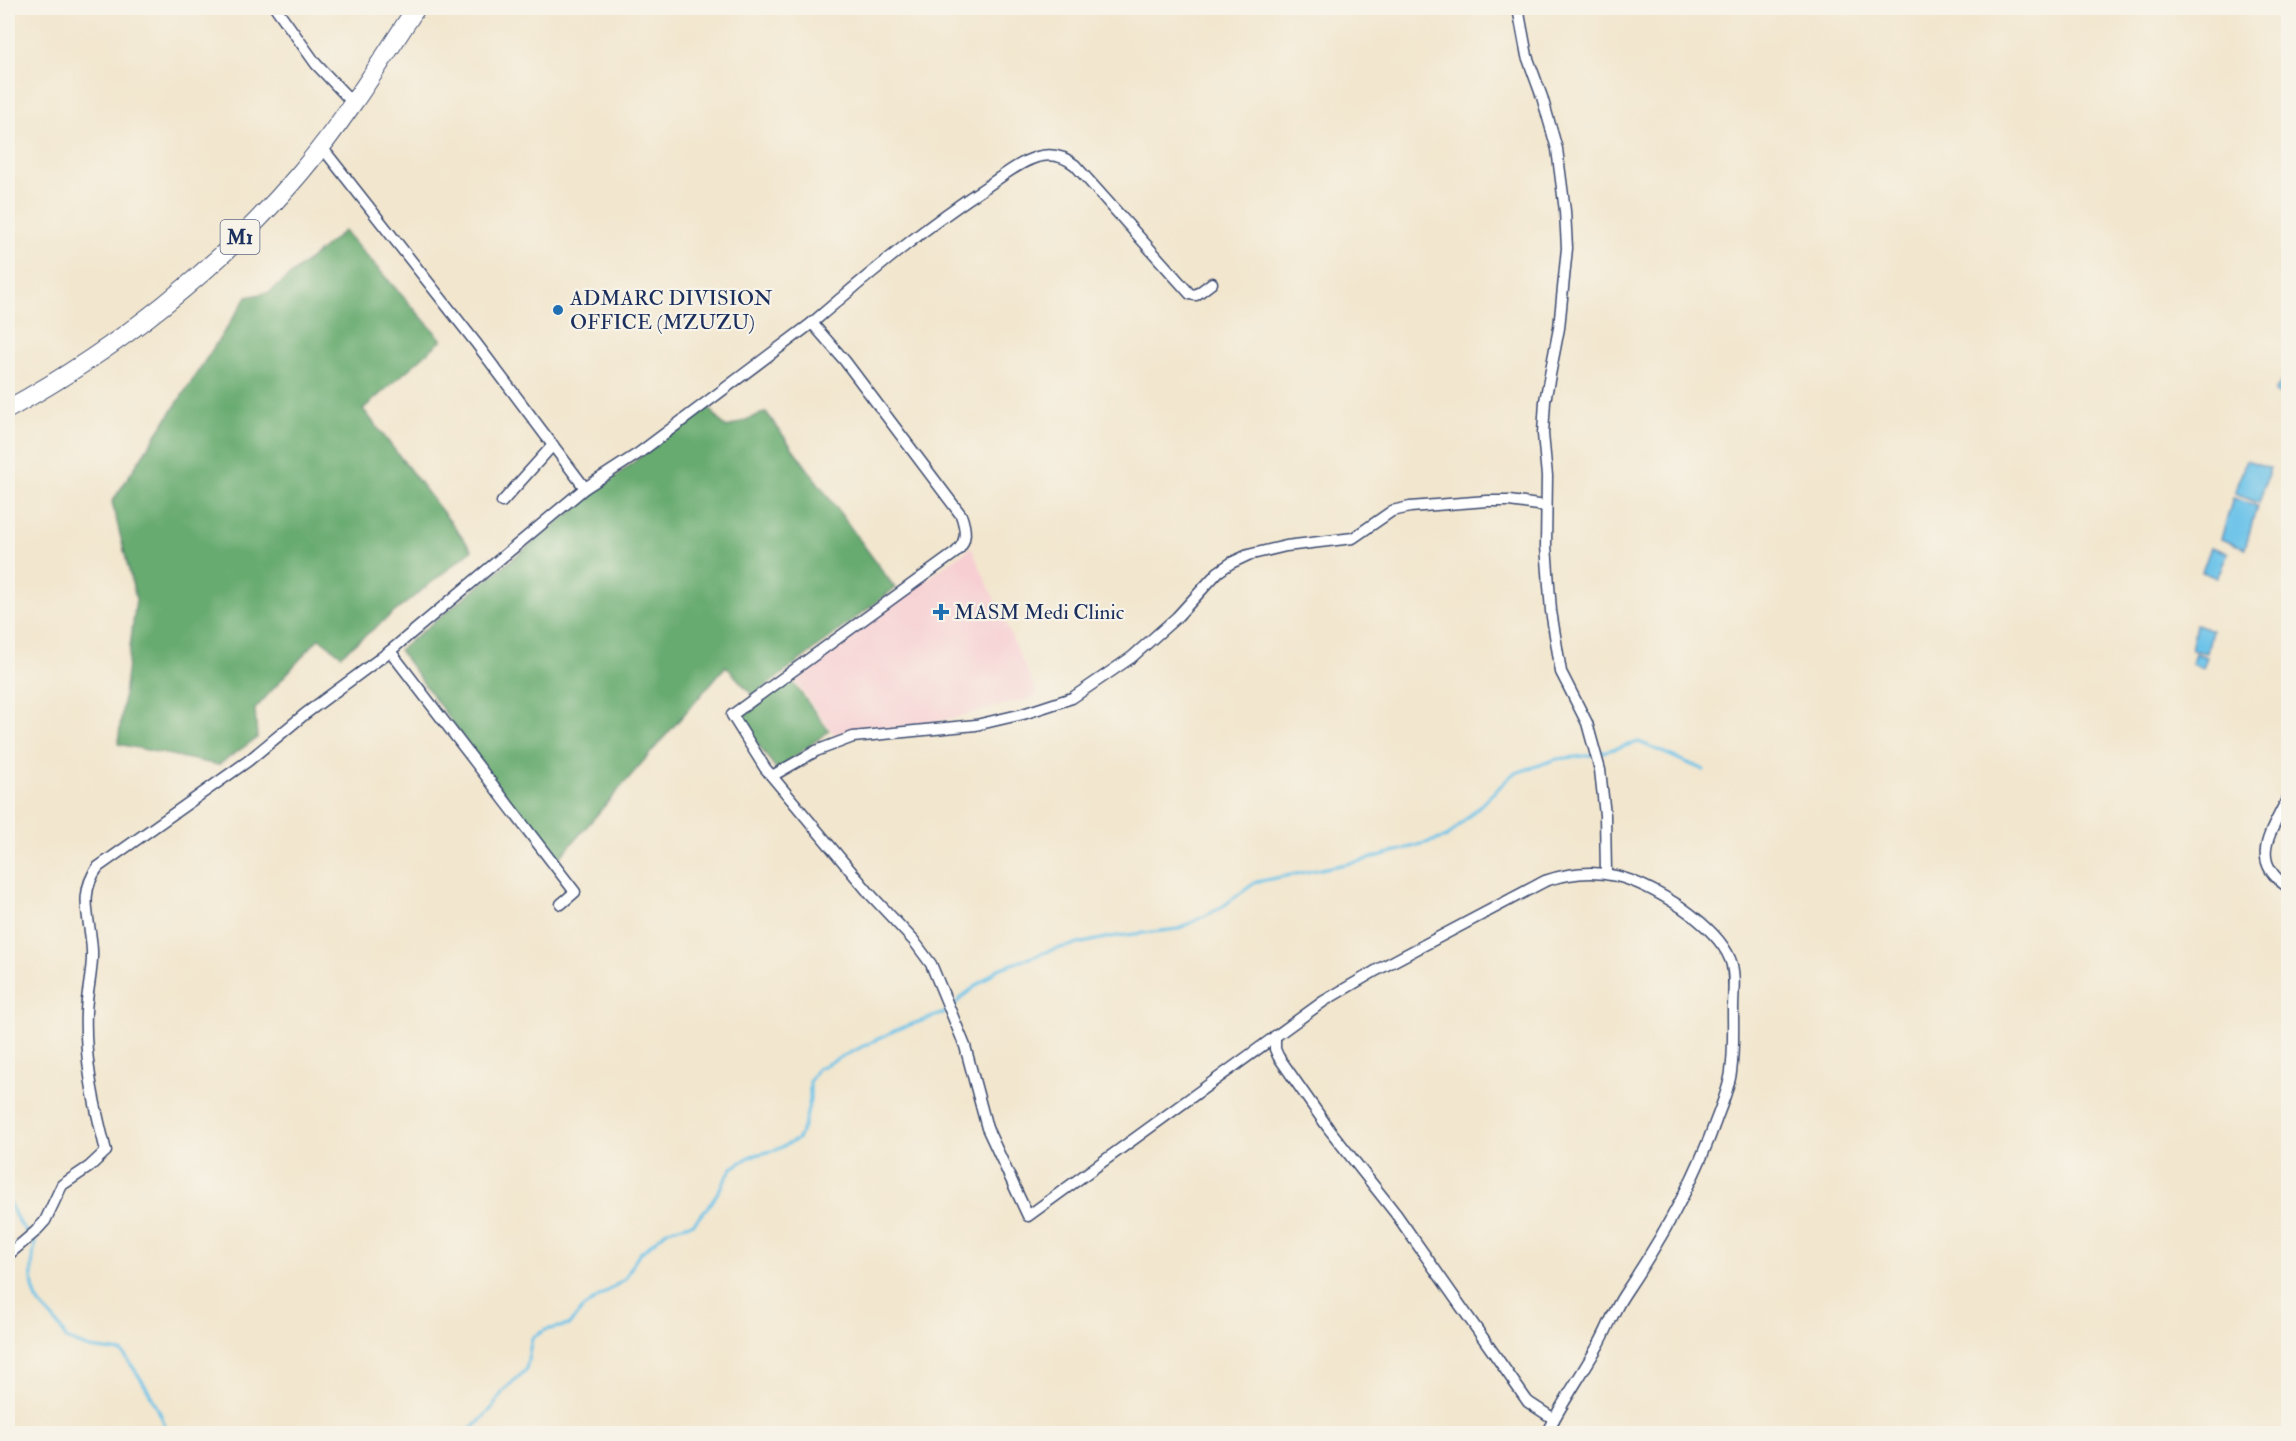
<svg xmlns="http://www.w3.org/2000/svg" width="2296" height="1441" viewBox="0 0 2296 1441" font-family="'IM FELL Double Pica',serif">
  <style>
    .built { fill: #f7cfd3 }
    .forest { fill: #67ab70; stroke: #416d67; stroke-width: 1.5 }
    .water { fill: #6cc3e9; stroke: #4479a4; stroke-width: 1.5 }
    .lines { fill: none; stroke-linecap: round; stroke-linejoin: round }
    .stream { stroke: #6cc3e9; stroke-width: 3 }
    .minor-casing { stroke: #3b4a6f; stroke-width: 13 }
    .trunk-casing { stroke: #3b4a6f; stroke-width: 20 }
    .minor { stroke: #fff; stroke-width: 10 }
    .trunk { stroke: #fff; stroke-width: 18 }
    .poi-dot { fill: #1f6fb2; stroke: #f7f3e8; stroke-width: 2 }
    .labels { text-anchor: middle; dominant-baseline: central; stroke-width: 4.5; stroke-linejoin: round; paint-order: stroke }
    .shield { fill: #f7f3e8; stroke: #5d6a87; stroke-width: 1.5 }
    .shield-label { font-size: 20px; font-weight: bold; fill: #1b2f5e }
    .poi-label { font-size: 21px; fill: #1b2f5e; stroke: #f7f3e8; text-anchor: start }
  </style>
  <rect width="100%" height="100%" fill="#f7f3e8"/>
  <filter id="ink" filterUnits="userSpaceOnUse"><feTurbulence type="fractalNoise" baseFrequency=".0167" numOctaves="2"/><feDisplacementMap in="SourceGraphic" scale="12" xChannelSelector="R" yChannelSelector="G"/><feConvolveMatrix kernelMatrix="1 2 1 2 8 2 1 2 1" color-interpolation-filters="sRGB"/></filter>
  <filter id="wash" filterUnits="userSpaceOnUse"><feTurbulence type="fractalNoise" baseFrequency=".008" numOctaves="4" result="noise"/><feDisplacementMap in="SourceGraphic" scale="24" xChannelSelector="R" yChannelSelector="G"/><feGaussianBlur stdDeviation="1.35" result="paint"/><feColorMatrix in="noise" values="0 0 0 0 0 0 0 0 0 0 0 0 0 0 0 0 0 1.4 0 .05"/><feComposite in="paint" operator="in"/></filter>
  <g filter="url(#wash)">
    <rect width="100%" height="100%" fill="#f2e6ce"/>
    <polygon class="built" points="971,547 1038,696 933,723 836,737 793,678"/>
    <g class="forest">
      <polygon points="344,231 442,340 363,409 472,550 341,655 319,638 255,709 257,738 218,765 118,744 136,599 112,502 247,297 270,292"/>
      <polygon points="706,404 726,428 766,412 895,588 753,696 726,666 555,863 399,650"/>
      <polygon points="791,680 829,731 777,770 739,719"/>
    </g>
    <g class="water">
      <polygon points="2281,382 2288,387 2288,400 2275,392"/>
      <polygon points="2246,460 2270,468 2259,503 2235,494"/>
      <polygon points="2233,498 2257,506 2245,548 2221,539"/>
      <polygon points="2211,547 2228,553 2217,578 2202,572"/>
      <polygon points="2196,624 2212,630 2207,653 2191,650"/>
      <polygon points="2195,653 2207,657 2203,668 2192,664"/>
    </g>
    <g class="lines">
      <g class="stream">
        <polyline points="1599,753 1639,742 1704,770"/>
        <polyline points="952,1008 963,996 998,969 1055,949 1110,937 1178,929 1219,909 1256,882 1361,861 1447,837 1513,774 1557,759 1593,755"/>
        <path d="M 8,1200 L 18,1221 L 35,1243 C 32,1262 28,1287 40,1304 C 50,1316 60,1324 66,1339 L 89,1348 L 122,1352 C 140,1376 159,1405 168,1434"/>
        <polyline points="463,1434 475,1426 493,1407 503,1391 526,1370 532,1338 545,1330 569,1325 583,1308 625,1279 638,1255 668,1230 694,1223 712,1202 732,1168 751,1156 776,1150 798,1139 804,1126 810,1100 810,1081 817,1069 898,1029 947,1012"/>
      </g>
    </g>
  </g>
  <g filter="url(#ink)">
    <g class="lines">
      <defs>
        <g id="minor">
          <polyline points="276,8 316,64 352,102"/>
          <polyline points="1518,8 1527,56 1542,97 1557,149 1565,211 1567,248 1559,328 1545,401 1543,434 1547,476 1546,546 1551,611 1561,672 1587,723 1600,770 1605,815 1606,873"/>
          <polyline points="321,146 476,343 585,488"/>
          <path d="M 812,323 C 869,274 926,226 989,185 C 1004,175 1020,162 1037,157 C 1051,153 1064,156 1075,165 L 1190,294 L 1196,295 L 1212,283"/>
          <polyline points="502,502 553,445"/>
          <polyline points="390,651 575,892 561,904"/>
          <polyline points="772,776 816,751 853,737 976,725 1023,714 1072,698 1132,657 1177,617 1218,572 1231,563 1248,555 1286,546 1353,538 1392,511 1410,507 1487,501 1509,501 1546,506"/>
          <path d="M 2288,797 C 2272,832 2247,860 2288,887"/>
          <polyline points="1275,1036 1275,1049 1278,1056 1329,1129 1396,1214 1528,1402 1554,1419"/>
          <path d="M 8,1255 L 35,1232 L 45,1221 L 62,1185 L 89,1167 L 106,1151 C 94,1104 84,1059 86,1011 C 87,991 93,970 92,951 C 91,920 77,895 98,867 L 248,761 L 305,714 L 390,651 L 585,488 L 639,453 L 812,323 L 845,361 L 961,515 C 966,529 968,542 955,553 L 732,715 L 765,768 L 870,894 L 914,941 L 931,964 L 965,1046 L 987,1128 L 1028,1216 L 1324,1001 L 1377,970 L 1545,881 C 1599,863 1635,877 1681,907 C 1698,919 1722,939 1730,959 C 1736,973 1733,994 1733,1009 C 1733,1030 1734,1051 1731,1072 C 1729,1088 1722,1104 1716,1120 C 1694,1183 1661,1240 1624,1295 C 1614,1310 1608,1328 1599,1344 C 1582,1374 1562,1403 1546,1434"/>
        </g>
        <path id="trunk" d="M 8,409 C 117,349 220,268 301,172 C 344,121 380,63 416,8"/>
      </defs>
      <use href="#minor" class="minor-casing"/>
      <use href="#trunk" class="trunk-casing"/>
      <use href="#minor" class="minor"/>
      <use href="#trunk" class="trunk"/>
    </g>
  </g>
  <g class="poi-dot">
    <circle cx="558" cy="310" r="6"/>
    <path d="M938 603h6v6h6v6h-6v6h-6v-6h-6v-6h6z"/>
  </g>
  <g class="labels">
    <rect class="shield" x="220.5" y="220" width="39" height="34" rx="4.5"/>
    <g class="shield-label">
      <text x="240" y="237">M1</text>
    </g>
    <g class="poi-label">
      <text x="570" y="298">ADMARC DIVISION<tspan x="570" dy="24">OFFICE (MZUZU)</tspan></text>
      <text x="954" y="612">MASM Medi Clinic</text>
    </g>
  </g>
  <rect width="2296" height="1441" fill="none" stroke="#f7f3e8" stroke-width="30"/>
</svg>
